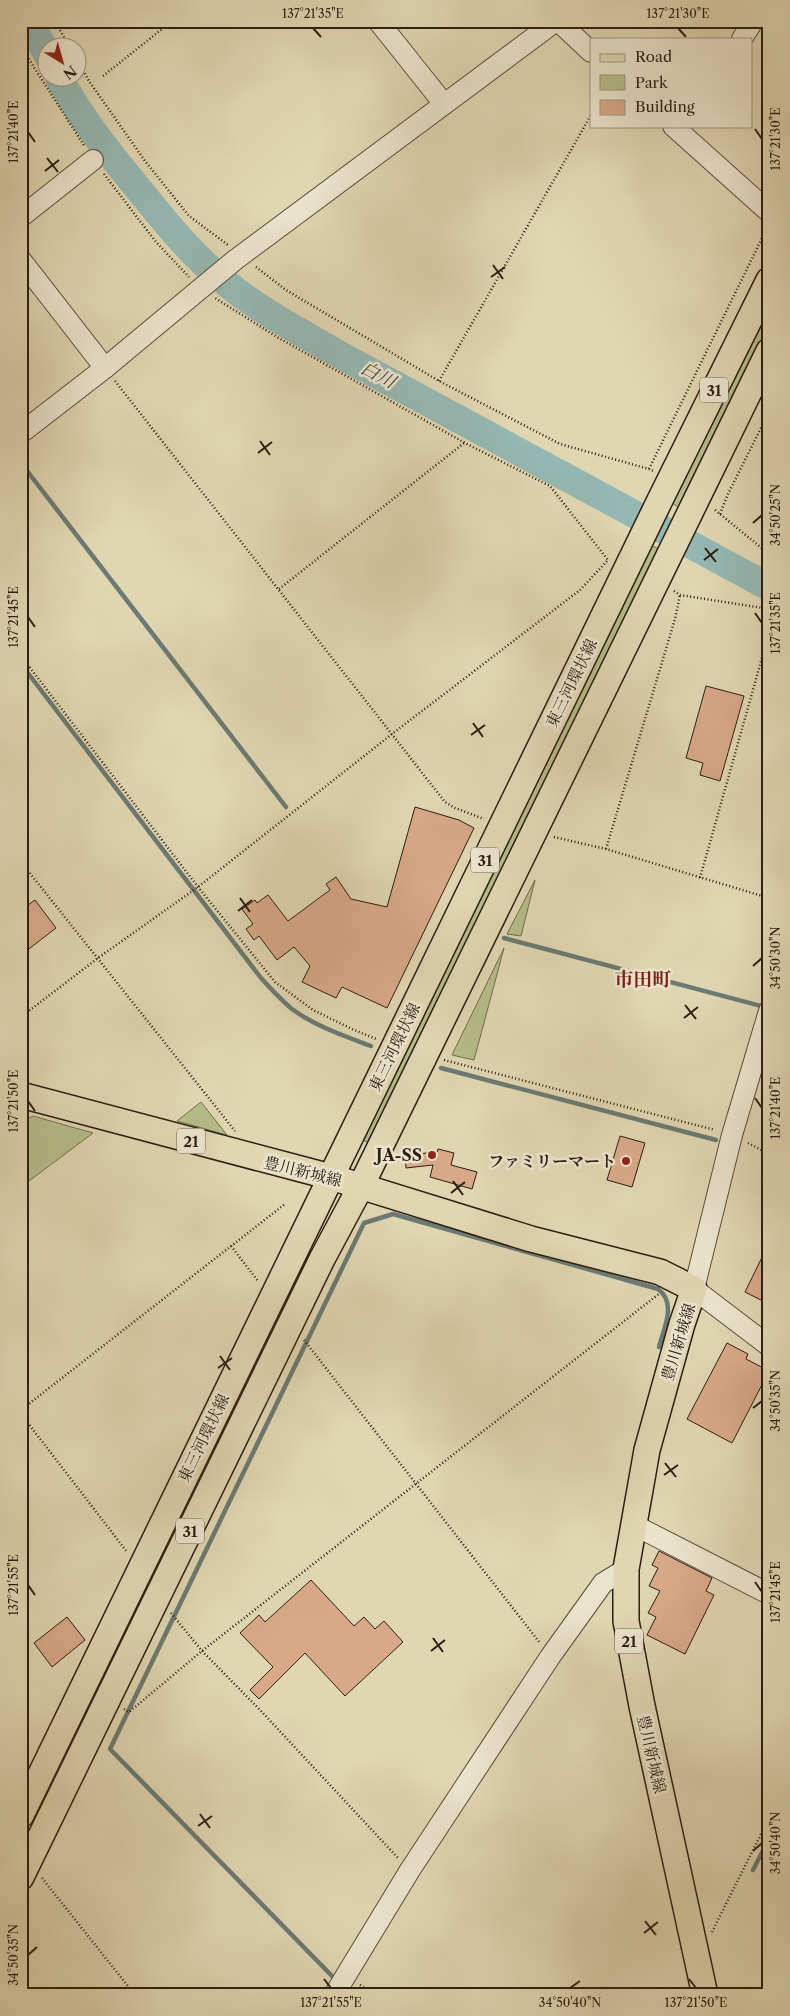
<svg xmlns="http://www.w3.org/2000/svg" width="790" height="2016" viewBox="0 0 790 2016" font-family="'Libre Caslon Text','Noto Serif JP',serif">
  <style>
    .green { fill: #b6bd8a; stroke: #716e4e }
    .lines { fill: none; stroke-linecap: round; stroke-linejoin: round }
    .stream { stroke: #6b7a72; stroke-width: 4.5 }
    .river { stroke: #95b8b3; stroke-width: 28 }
    .building { fill: #d8a888; stroke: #2c1e11 }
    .minor-casing { stroke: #594c39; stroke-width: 22 }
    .major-casing { stroke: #2c1e11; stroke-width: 28 }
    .path { stroke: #2c1e11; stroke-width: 2.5; stroke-dasharray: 1 2.5; stroke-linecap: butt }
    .minor { stroke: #ebe4cd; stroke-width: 20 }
    .major { stroke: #e0d6b2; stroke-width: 25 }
    .ticks { fill: none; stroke: #2c1e11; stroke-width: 2 }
    .poi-dot { fill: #8f2418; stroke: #ebe4cd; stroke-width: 2 }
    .labels { text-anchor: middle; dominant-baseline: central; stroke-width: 5; stroke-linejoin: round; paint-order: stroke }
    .shield { fill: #ebe4cd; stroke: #655949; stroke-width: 1 }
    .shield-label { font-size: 15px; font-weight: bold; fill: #2c1e11 }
    .street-label { font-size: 16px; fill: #2c1e11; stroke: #ebe4cd }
    .poi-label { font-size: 16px; font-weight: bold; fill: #2c1e11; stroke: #ebe4cd; text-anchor: end }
    .water-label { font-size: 18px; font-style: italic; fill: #4c4c42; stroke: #ebe4cd }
    .quarter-label { font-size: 19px; font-weight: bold; fill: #7a1f14; stroke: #ebe4cd }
    .neatline { fill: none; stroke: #2c1e11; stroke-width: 2 }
    .ticks-label { font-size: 12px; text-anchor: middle; fill: #2c1e11 }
  </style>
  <rect width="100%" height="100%" fill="#e0d6b2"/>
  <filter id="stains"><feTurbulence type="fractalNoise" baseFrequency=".004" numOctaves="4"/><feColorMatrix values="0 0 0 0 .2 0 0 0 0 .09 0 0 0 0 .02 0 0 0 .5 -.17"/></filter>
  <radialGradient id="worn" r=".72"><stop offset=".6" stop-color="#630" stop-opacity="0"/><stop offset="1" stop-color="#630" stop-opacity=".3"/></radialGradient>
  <g class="green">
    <polygon points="769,291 769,336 683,510 667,500"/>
    <polygon points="647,543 663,551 368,1142 355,1138"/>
    <polygon points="535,880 521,936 507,934"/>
    <polygon points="504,948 474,1060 452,1055"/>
    <polygon points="201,1102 227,1135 177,1121"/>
    <polygon points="33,1116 93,1133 21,1187 21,1122"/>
  </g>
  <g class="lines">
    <g class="stream">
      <polyline points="21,463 286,807"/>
      <path d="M 21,664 L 261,978 C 271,989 281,1000 292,1009 C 315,1026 344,1036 371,1046"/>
      <polyline points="504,938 765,1007"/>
      <polyline points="441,1068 716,1140"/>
      <polyline points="753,1870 769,1839"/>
      <path d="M 332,1976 L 110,1749 L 364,1223 L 393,1214 L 658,1289 C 677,1303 664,1328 659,1347"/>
    </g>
    <g class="river">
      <polyline points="29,21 48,56"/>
      <path d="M 59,78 C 80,117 108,152 136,186 C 165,222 193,257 230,286 C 263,313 303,333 340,355 L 769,587"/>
    </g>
  </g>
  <g class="building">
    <polygon points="706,686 744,696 720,781 700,775 703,763 686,758"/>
    <polygon points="415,807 459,820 474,828 387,1008 342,987 336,998 302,982 310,966 294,947 277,960 259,936 254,940 246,929 253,924 242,909 255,900 257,903 268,895 288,921 330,890 326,884 336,877 351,899 387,907"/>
    <polygon points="35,900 56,928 21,955 21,910"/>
    <polygon points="620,1136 645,1143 632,1187 607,1180"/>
    <polygon points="438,1149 454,1153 451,1165 477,1172 472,1189 430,1177 433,1165 406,1168 405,1155 437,1152"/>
    <polygon points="769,1243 769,1304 745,1292"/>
    <polygon points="727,1343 748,1354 746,1359 769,1371 732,1443 687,1419"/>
    <polygon points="659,1551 712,1578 706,1591 714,1595 685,1654 647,1635 656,1617 648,1613 660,1591 649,1586 658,1568 652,1565"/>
    <polygon points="311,1580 354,1626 364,1617 375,1629 384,1621 403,1642 345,1696 305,1653 259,1699 250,1690 273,1667 240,1633 259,1615 265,1622"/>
    <polygon points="67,1617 85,1640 52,1667 34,1643"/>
  </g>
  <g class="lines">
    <defs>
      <g id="minor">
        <polyline points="378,21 444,104"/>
        <polyline points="558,21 591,52"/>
        <polyline points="742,39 753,21"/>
        <polyline points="673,126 769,212"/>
        <polyline points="21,217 93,160"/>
        <polyline points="21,260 105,368"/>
        <polyline points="21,433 105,368 235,260 556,21"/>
        <polyline points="769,1011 732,1135 694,1289 769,1346"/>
        <polyline points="634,1525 769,1594"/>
        <polyline points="334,1995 410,1870 550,1657 603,1583 626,1569"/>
      </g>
      <g id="major">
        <polyline points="21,1095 331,1177 531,1239 660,1272 694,1289 682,1324 647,1450 626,1569 626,1621 642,1706 705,1995"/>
        <polyline points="21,1815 660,500 769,280"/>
        <polyline points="21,1877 322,1259 361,1186 769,351"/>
      </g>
    </defs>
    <use href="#minor" class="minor-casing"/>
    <use href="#major" class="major-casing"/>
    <g class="path">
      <polyline points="55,21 70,48"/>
      <polyline points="21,47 85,147"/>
      <polyline points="78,61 89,81 145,161 189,216 228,245"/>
      <polyline points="103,76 172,21"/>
      <polyline points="104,174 156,242 189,277"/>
      <polyline points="256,267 286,290 439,381 560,444 649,469 653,471"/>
      <polyline points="115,381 445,802 455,808 484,819"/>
      <polyline points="439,381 591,115"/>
      <polyline points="649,469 767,228"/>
      <polyline points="715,510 769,554"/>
      <polyline points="720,514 728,494 769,412"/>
      <polyline points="279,589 464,443"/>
      <polyline points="674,591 680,595 769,609"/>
      <polyline points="21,656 198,887 275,982 313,1010 352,1029 376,1039"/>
      <polyline points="554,837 606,849 769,898"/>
      <polyline points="606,849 675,619 680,595"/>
      <polyline points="21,862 235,1131"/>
      <polyline points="700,878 769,633"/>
      <polyline points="21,1017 98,958 198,887 392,734 580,590 608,560 550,486 465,443 277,337 215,298"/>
      <polyline points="444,1060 715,1130"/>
      <polyline points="748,1143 769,1154"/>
      <polyline points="231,1246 258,1281"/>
      <polyline points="304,1340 540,1643"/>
      <polyline points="21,1410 285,1204"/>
      <polyline points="21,1414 127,1552"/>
      <polyline points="171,1613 202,1651 262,1712 398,1858"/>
      <polyline points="124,1709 129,1712 202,1651 660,1293"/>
      <polyline points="42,1878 135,1995"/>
      <polyline points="712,1932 769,1818"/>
      <polyline points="360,1985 375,1995"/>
    </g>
    <use href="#minor" class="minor"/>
    <use href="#major" class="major"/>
  </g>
  <path class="ticks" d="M 313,28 L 321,37M 678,28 L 686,37M 755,129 L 762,139M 28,132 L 35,142M 47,158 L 58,172M 45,171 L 59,160M 493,265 L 503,279M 491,277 L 505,267M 260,441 L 270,455M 258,453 L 272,442M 753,523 L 762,515M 705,548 L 716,562M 704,560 L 718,549M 755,613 L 762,623M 28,617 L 35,627M 473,723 L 483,737M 471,735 L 485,725M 240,898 L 250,912M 238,911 L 252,900M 753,966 L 762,958M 685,1005 L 696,1019M 684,1018 L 698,1007M 755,1098 L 762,1108M 28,1101 L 35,1111M 453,1181 L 463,1195M 451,1193 L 465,1182M 220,1356 L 230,1370M 218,1368 L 232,1358M 753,1408 L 762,1401M 665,1463 L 676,1477M 664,1475 L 678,1465M 755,1582 L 762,1592M 28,1585 L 35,1595M 433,1638 L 443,1652M 431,1651 L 445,1640M 200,1814 L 210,1828M 198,1826 L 212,1816M 753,1851 L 762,1843M 645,1921 L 656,1935M 644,1933 L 658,1922M 28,1955 L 37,1947M 324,1979 L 331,1988M 689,1979 L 696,1988M 570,1988 L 580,1981"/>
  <g class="poi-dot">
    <circle cx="432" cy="1155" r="5"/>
    <circle cx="626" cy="1161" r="5"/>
  </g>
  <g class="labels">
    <g class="shield">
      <rect x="700" y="377.5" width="28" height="25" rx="4"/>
      <rect x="471" y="847.5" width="28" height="25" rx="4"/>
      <rect x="177" y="1128.5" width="28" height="25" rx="4"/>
      <rect x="176" y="1518.5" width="28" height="25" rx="4"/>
      <rect x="615" y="1628.5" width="28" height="25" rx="4"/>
    </g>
    <g class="shield-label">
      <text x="714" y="390">31</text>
      <text x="485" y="860">31</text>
      <text x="191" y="1141">21</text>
      <text x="190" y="1531">31</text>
      <text x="629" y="1641">21</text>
    </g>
    <g class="street-label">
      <text transform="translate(571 683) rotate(-64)">東三河環状線</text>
      <text transform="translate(394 1047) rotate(-64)">東三河環状線</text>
      <text transform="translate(303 1171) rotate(14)">豊川新城線</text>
      <text transform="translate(678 1342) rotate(-73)">豊川新城線</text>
      <text transform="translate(203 1438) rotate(-64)">東三河環状線</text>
      <text transform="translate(652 1754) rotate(77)">豊川新城線</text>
    </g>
    <g class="poi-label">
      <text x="422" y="1155">JA-SS</text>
      <text x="616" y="1161">ファミリーマート</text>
    </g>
    <g class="water-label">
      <text transform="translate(378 375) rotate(28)">白川</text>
    </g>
    <g class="quarter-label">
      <text x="643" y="979">市田町</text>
    </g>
  </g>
  <rect width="790" height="2016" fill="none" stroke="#e0d6b2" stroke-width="55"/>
  <rect x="590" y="38" width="162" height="90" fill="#ebe4cd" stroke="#9f9582"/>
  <rect x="600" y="54" width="25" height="8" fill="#e0d6b2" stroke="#9f9582"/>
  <text x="635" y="62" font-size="15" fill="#2c1e11">Road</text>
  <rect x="600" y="75" width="25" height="15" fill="#b6bd8a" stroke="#9f9582"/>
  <text x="635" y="88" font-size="15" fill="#2c1e11">Park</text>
  <rect x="600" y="100" width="25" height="15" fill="#d8a888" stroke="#9f9582"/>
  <text x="635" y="112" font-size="15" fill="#2c1e11">Building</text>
  <g transform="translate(62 62) rotate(143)"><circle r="24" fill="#ebe4cd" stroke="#9f9582"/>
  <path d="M0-4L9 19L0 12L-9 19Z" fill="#8f2418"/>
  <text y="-8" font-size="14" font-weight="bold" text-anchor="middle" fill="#2c1e11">N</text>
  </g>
  <rect x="28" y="28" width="734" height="1960" class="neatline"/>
  <g class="ticks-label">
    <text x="313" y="18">137°21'35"E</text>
    <text x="678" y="18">137°21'30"E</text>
    <text transform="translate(14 132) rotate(-90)" y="4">137°21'40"E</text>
    <text transform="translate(776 139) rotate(-90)" y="4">137°21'30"E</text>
    <text transform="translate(776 515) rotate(-90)" y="4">34°50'25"N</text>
    <text transform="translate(14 617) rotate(-90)" y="4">137°21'45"E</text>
    <text transform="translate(776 623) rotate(-90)" y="4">137°21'35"E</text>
    <text transform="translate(776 958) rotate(-90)" y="4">34°50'30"N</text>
    <text transform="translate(14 1101) rotate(-90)" y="4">137°21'50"E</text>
    <text transform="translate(776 1108) rotate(-90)" y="4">137°21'40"E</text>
    <text transform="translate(776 1401) rotate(-90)" y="4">34°50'35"N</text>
    <text transform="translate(14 1585) rotate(-90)" y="4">137°21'55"E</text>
    <text transform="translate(776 1592) rotate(-90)" y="4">137°21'45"E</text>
    <text transform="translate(776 1843) rotate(-90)" y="4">34°50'40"N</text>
    <text transform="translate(14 1955) rotate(-90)" y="4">34°50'35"N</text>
    <text x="331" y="2007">137°21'55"E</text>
    <text x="570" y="2007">34°50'40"N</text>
    <text x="696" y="2007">137°21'50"E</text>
  </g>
  <rect width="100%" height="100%" filter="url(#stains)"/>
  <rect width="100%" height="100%" fill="url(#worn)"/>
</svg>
